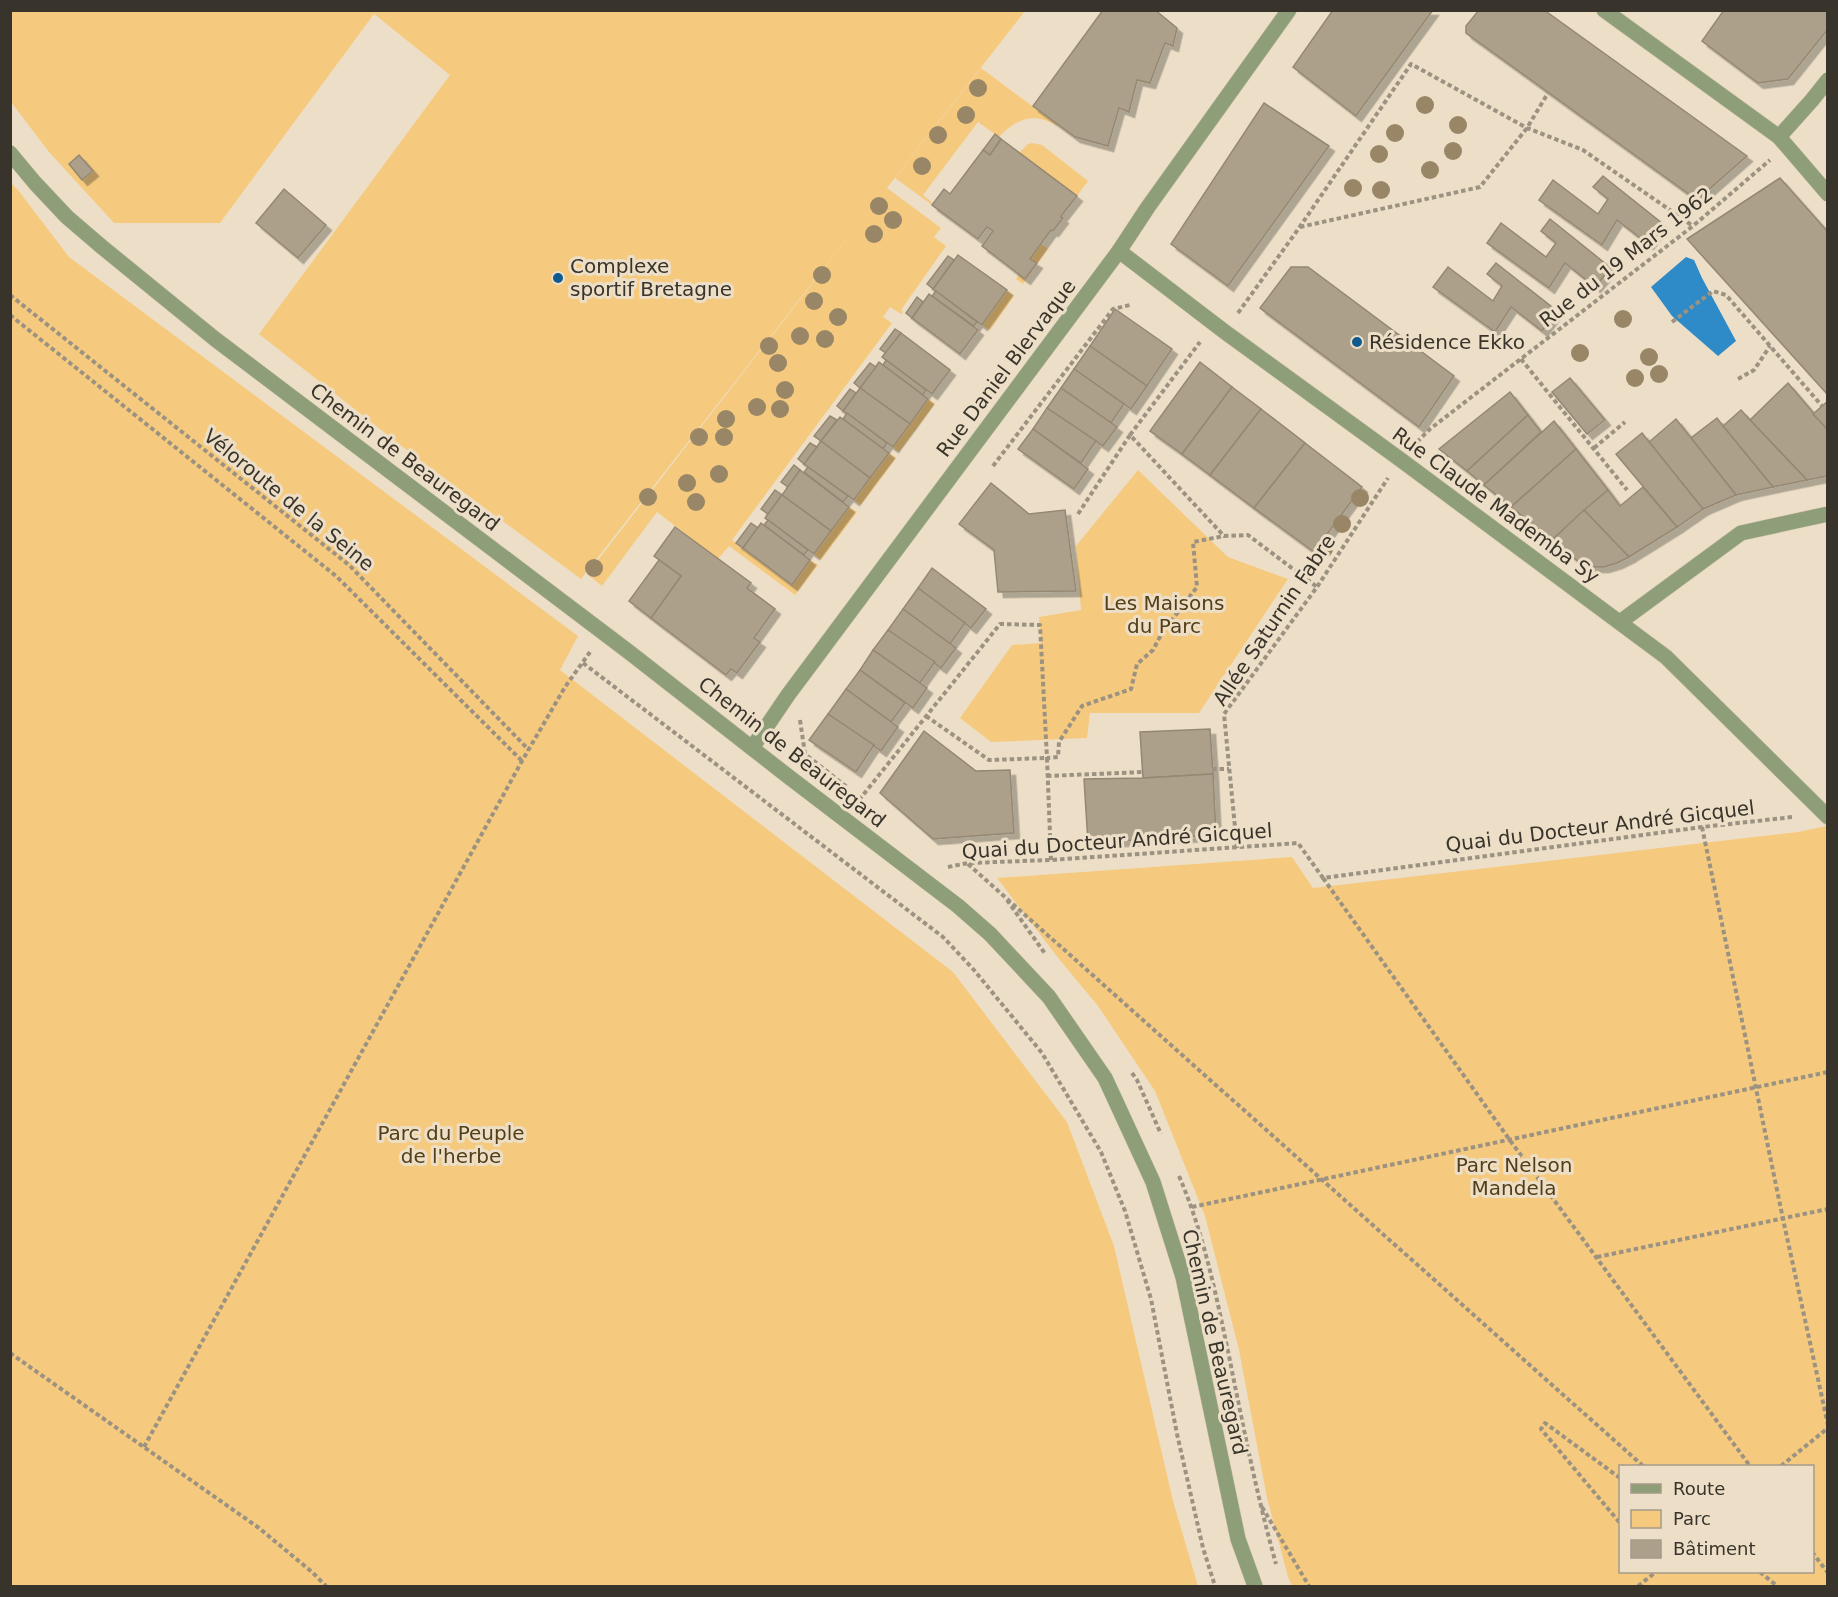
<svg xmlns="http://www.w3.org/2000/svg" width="1838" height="1597" viewBox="0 0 1838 1597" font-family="'DejaVu Sans',sans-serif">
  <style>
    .green { fill: #f5ca7f; fill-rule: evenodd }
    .water { fill: #2f8bc7 }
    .building { fill: #ada08a; stroke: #958873; stroke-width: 1.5; filter: url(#shadow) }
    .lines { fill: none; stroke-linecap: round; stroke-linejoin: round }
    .street-casing { stroke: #c9bda8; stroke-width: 16 }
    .path { stroke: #9c9281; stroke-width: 4; stroke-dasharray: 4.5 3; stroke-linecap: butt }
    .street { stroke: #8e9e79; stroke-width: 15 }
    .tree { fill: #988666 }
    .poi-dot { fill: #105a8e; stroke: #eddfc7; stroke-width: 2 }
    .labels { text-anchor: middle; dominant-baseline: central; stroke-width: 6; stroke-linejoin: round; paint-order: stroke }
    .street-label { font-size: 20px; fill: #39342b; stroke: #eddfc7 }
    .poi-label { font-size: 20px; fill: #39342b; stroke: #eddfc7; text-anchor: start }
    .park-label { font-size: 20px; fill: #533e17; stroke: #eddfc7 }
  </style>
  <defs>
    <filter id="shadow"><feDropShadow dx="5.5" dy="5.5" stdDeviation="0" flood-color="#0004"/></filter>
  </defs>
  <rect width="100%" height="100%" fill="#eddfc7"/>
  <g class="green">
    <polygon points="11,11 1025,11 887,188 941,228 934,237 946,246 901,310 903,312 901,314 890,307 883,317 892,323 732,540 791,584 810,560 818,565 795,595 729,546 718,559 657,512 602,586 587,574 874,204 581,579 413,455 259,334 450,75 374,14 220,223 114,223 49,152 11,102"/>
    <path d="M 981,68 L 1058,125 L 1057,126 C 1035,112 1016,118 999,137 L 978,122 L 923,195 L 933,203 L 932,205 L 895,178 Z"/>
    <polygon points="1032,143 1042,145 1088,181 1077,196 1019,153 1028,144"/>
    <polygon points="11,183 18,190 69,257 578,636 560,670 953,972 1067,1122 1114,1246 1173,1501 1198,1586 11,1586"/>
    <polygon points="1041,244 1048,249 1023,284 1016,279"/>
    <polygon points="1007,290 1014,296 990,330 982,325"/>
    <polygon points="928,399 935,404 899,452 893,447"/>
    <polygon points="889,453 896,458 861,505 854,500"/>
    <polygon points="1138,470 1228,557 1288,579 1199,713 1090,713 1087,738 991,742 960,718 1012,645 1041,643 1039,617 1081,610 1076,546"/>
    <polygon points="849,507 857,512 821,560 814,554"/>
    <path d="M 1827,826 L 1827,1586 L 1292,1586 L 1288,1577 L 1267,1498 L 1239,1350 L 1205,1216 L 1155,1091 L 1098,1006 L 1059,959 L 997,878 L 1292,857 L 1313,888 L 1798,832 ZM 1620,1466 L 1812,1466 L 1812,1572 L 1620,1572 Z"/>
  </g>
  <polygon class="water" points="1686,257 1694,260 1702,278 1736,341 1718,356 1672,316 1651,287"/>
  <g class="building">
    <polygon points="1103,10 1155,10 1177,28 1173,46 1165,43 1150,83 1137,80 1129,112 1119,108 1108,146 1075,137 1033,106"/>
    <polygon points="1333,10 1433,10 1356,116 1293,67"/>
    <polygon points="1479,10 1544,10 1747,156 1697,200 1466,33 1466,26"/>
    <polygon points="1724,10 1828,10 1828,29 1788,79 1758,83 1702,41"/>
    <polygon points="1264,103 1329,146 1228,286 1171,244"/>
    <polygon points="995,134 1001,139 990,155 983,150"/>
    <polygon points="1001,139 1077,196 1062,215 1061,217 1063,218 1053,231 1051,230 1030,259 1037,263 1025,279 982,246 993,231 987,227 978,239 932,205 944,189 950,194 983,150 990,155"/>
    <polygon points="79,155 93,171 82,180 69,164"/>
    <polygon points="1603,176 1663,224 1648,244 1617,220 1602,245 1539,200 1553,180 1598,214 1608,199 1593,187"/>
    <polygon points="1780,178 1828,232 1828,395 1687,239"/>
    <polygon points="284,189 326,225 298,258 256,223"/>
    <polygon points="1550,219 1611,268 1595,287 1565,263 1549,288 1487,243 1501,223 1546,257 1556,243 1541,231"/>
    <polygon points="958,255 1007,290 982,325 933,289"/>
    <polygon points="948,256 954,260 933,289 927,284"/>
    <polygon points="1496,263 1557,311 1542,331 1511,307 1495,332 1433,287 1448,267 1493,301 1502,286 1487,274"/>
    <polygon points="1291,267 1308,267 1454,376 1419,427 1260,308"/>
    <polygon points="936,291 977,322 974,326 932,296"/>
    <polygon points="929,294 978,330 960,354 912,318"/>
    <polygon points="917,297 923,302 912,318 906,313"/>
    <polygon points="1115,309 1172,349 1147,386 1090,346"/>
    <polygon points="895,329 901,333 886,353 880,349"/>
    <polygon points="901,333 950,370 932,394 882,357"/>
    <polygon points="1090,346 1147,386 1131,409 1074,369"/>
    <polygon points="886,360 926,390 923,395 883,365"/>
    <polygon points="879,362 928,399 910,424 860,388"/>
    <polygon points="1200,362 1232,387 1182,454 1150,431"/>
    <polygon points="870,363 876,367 860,388 854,383"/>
    <polygon points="1074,369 1124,404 1111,423 1061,388"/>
    <polygon points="1570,378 1605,420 1587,434 1552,392"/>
    <polygon points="1788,383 1828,430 1828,476 1807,480 1750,420"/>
    <polygon points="1232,387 1261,409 1210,475 1182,454"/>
    <polygon points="860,388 910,424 893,447 843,411"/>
    <polygon points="1061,388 1117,427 1103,446 1047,408"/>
    <polygon points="850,389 856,393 843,411 837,406"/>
    <polygon points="1510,392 1528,415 1467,471 1439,449"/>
    <polygon points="1828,401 1828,430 1813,414"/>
    <polygon points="1047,408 1096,441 1081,463 1033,429"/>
    <polygon points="1261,409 1305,443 1254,508 1210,475"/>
    <polygon points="1741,410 1750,420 1807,480 1773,487 1723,426"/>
    <polygon points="847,413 887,443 883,449 843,419"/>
    <polygon points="1528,415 1541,432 1484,485 1467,471"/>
    <polygon points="830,416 837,420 821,441 814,436"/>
    <polygon points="840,417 889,453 870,478 821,441"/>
    <polygon points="1717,418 1723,426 1773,487 1736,495 1691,438"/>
    <polygon points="1676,419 1736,495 1703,509 1649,442"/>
    <polygon points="1554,421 1576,449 1511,507 1484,485"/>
    <polygon points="1033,429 1088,469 1074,489 1018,449"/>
    <polygon points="1642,433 1703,509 1677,527 1616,454"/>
    <polygon points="821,441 870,478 854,500 804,464"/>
    <polygon points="810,443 817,447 804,464 798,459"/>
    <polygon points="1305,443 1362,487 1314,552 1254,508"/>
    <polygon points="1576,449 1608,490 1552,540 1511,507"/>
    <polygon points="794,465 800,470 788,487 781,482"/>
    <polygon points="808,467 848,496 843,502 804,472"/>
    <polygon points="800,470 849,507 831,531 782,495"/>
    <polygon points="991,483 1029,514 1065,510 1076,591 998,592 994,550 959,524"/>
    <polygon points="1643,487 1677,527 1629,557 1584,510 1608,490 1620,506"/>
    <polygon points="775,490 782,495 768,514 761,509"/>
    <polygon points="782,495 831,531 814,554 765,518"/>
    <polygon points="1584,510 1629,557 1617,563 1604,567 1592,567 1579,562 1552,540"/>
    <polygon points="768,520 808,550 804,555 764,525"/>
    <polygon points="751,523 758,528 743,548 736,543"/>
    <polygon points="761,523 810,560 792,585 743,548"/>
    <polygon points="675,527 751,583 747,588 775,609 754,638 760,642 737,673 731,669 726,675 651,618 681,576 654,556"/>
    <polygon points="659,560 681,576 651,618 629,601"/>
    <polygon points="932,568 986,609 971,628 918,588"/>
    <polygon points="918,588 965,623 950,644 903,609"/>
    <polygon points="903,609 956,648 941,668 888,630"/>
    <polygon points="888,630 935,662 920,683 873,650"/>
    <polygon points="873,650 927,688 913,708 860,670"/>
    <polygon points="860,670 905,703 891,722 846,689"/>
    <polygon points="846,689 898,727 881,751 828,714"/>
    <polygon points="828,714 874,745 856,772 809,740"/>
    <polygon points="1210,729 1213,774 1143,778 1140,732"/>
    <polygon points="924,731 976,771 1010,770 1014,833 933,839 880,793"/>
    <polygon points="1213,774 1216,835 1088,843 1084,779 1143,778"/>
  </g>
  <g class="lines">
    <defs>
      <g id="street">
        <polyline points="1604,10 1779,137 1828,194"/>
        <polyline points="1779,137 1812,100 1828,80"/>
        <polyline points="10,153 35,183 67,217 102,247 215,339 629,652 789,777 958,906 990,934 1049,997 1105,1078 1153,1182 1183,1277 1238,1539 1255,1586"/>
        <polyline points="1119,251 1225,332 1401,460 1666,657 1828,817"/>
        <polyline points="1620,622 1741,533 1828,514"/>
        <polyline points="752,748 788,695 1119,251 1148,207 1289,10"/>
      </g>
    </defs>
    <use href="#street" class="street-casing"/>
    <g class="path">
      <polyline points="1300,227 1480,187 1527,128 1548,93"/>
      <polyline points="10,295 349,565 529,750"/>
      <polyline points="1238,313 1299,228 1411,64 1527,128 1583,150 1693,226"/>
      <polyline points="10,315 336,576 522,761"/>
      <polyline points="1672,322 1713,291 1726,295 1822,406"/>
      <polyline points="1521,359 1627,490"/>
      <polyline points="1738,379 1754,370 1770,346"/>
      <polyline points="1130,435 1200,342"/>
      <polyline points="1417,442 1430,429 1693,226 1770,160"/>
      <polyline points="1594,448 1625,422"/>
      <polyline points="993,466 1113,309 1130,305"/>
      <polyline points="1078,514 1130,435 1224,536 1248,535 1317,587"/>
      <polyline points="583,663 943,937 974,970 1042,1053 1101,1152 1125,1211 1151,1299 1177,1434 1203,1548 1215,1586"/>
      <polyline points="926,716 989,760 1047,758 1051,860"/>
      <polyline points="800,720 805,754 848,788"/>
      <polyline points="1212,769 1229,769"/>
      <polyline points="1047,776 1143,772"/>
      <polyline points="859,800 1000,624 1040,625 1047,758 1058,757 1059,742 1082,706 1131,689 1137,664 1153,650 1162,633 1197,587 1193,542 1224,536"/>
      <polyline points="1702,827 1783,1219 1828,1425"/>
      <polyline points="1237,848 1224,714 1317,587 1388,478"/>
      <polyline points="968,864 1643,1466"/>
      <polyline points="948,867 968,863 1051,860 1298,843 1323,878 1702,827 1793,817"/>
      <polyline points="1323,878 1509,1139 1750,1466"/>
      <polyline points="1007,900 1046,955"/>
      <polyline points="1132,1073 1137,1080 1161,1134"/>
      <path d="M 1179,1176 C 1204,1234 1216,1295 1229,1356 C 1243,1426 1257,1496 1276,1564"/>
      <polyline points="1192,1207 1828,1072"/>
      <polyline points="1597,1257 1828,1209"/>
      <polyline points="10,1353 259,1528 312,1572 326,1586"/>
      <polyline points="144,1447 522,761 565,687 590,652"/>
      <polyline points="1781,1466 1828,1428"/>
      <polyline points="1620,1478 1545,1423 1541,1429 1620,1523"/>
      <polyline points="1262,1507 1309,1586"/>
      <polyline points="1812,1552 1828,1573"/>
      <polyline points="1760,1572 1777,1586"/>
      <polyline points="1638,1586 1656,1572"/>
    </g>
    <use href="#street" class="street"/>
  </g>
  <g class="tree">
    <circle cx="978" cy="88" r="9"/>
    <circle cx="1425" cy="105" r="9"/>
    <circle cx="966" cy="115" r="9"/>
    <circle cx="1458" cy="125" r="9"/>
    <circle cx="1395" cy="133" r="9"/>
    <circle cx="938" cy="135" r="9"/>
    <circle cx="1453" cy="151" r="9"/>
    <circle cx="1379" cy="154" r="9"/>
    <circle cx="922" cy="166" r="9"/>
    <circle cx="1430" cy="170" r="9"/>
    <circle cx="1353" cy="188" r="9"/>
    <circle cx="1381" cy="190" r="9"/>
    <circle cx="879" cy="206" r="9"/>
    <circle cx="893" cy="220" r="9"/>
    <circle cx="874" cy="234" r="9"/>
    <circle cx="822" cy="275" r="9"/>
    <circle cx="814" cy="301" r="9"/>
    <circle cx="838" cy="317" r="9"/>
    <circle cx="1623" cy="319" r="9"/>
    <circle cx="800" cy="336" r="9"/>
    <circle cx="825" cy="339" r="9"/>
    <circle cx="769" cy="346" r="9"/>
    <circle cx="1580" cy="353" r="9"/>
    <circle cx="1649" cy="357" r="9"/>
    <circle cx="778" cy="363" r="9"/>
    <circle cx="1659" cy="374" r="9"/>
    <circle cx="1635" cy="378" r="9"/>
    <circle cx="785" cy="390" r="9"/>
    <circle cx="757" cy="407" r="9"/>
    <circle cx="780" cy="409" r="9"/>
    <circle cx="726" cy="419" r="9"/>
    <circle cx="699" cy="437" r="9"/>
    <circle cx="724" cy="437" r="9"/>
    <circle cx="719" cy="474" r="9"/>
    <circle cx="687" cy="483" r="9"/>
    <circle cx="648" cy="497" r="9"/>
    <circle cx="1360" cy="498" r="9"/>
    <circle cx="696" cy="502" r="9"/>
    <circle cx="1342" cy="524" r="9"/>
    <circle cx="1324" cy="549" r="9"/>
    <circle cx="594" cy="568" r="9"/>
  </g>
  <g class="poi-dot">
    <circle cx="558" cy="278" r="6"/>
    <circle cx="1357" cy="342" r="6"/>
  </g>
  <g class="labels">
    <g class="street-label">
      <text transform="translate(1626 257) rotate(-38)">Rue du 19 Mars 1962</text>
      <text transform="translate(1006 368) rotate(-53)">Rue Daniel Blervaque</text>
      <text transform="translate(405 457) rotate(37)">Chemin de Beauregard</text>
      <text transform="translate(289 500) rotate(39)">Véloroute de la Seine</text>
      <text transform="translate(1496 505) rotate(36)">Rue Claude Mademba Sy</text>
      <text transform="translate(1274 620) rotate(-56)">Allée Saturnin Fabre</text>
      <text transform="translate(792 752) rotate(38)">Chemin de Beauregard</text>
      <text transform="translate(1600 826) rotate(-7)">Quai du Docteur André Gicquel</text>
      <text transform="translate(1117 841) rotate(-4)">Quai du Docteur André Gicquel</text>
      <text transform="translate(1215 1342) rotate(77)">Chemin de Beauregard</text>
    </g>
    <g class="poi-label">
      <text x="570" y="266">Complexe<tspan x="570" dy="23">sportif Bretagne</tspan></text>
      <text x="1369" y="342">Résidence Ekko</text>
    </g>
    <g class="park-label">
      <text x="1164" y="603">Les Maisons<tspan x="1164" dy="23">du Parc</tspan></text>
      <text x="451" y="1133">Parc du Peuple<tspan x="451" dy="23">de l'herbe</tspan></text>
      <text x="1514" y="1165">Parc Nelson<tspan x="1514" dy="23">Mandela</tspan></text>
    </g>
  </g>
  <rect width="1838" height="1597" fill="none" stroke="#39342b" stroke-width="24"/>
  <rect x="1619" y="1465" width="195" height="108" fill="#eddfc7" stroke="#a59b89" stroke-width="1.5"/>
  <rect x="1631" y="1484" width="30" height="9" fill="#8e9e79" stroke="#a59b89" stroke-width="1.5"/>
  <text x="1673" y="1495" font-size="18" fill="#39342b">Route</text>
  <rect x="1631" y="1510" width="30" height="18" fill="#f5ca7f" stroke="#a59b89" stroke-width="1.5"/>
  <text x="1673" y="1525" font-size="18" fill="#39342b">Parc</text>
  <rect x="1631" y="1540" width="30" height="18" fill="#ada08a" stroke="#a59b89" stroke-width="1.5"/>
  <text x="1673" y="1555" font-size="18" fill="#39342b">Bâtiment</text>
</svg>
